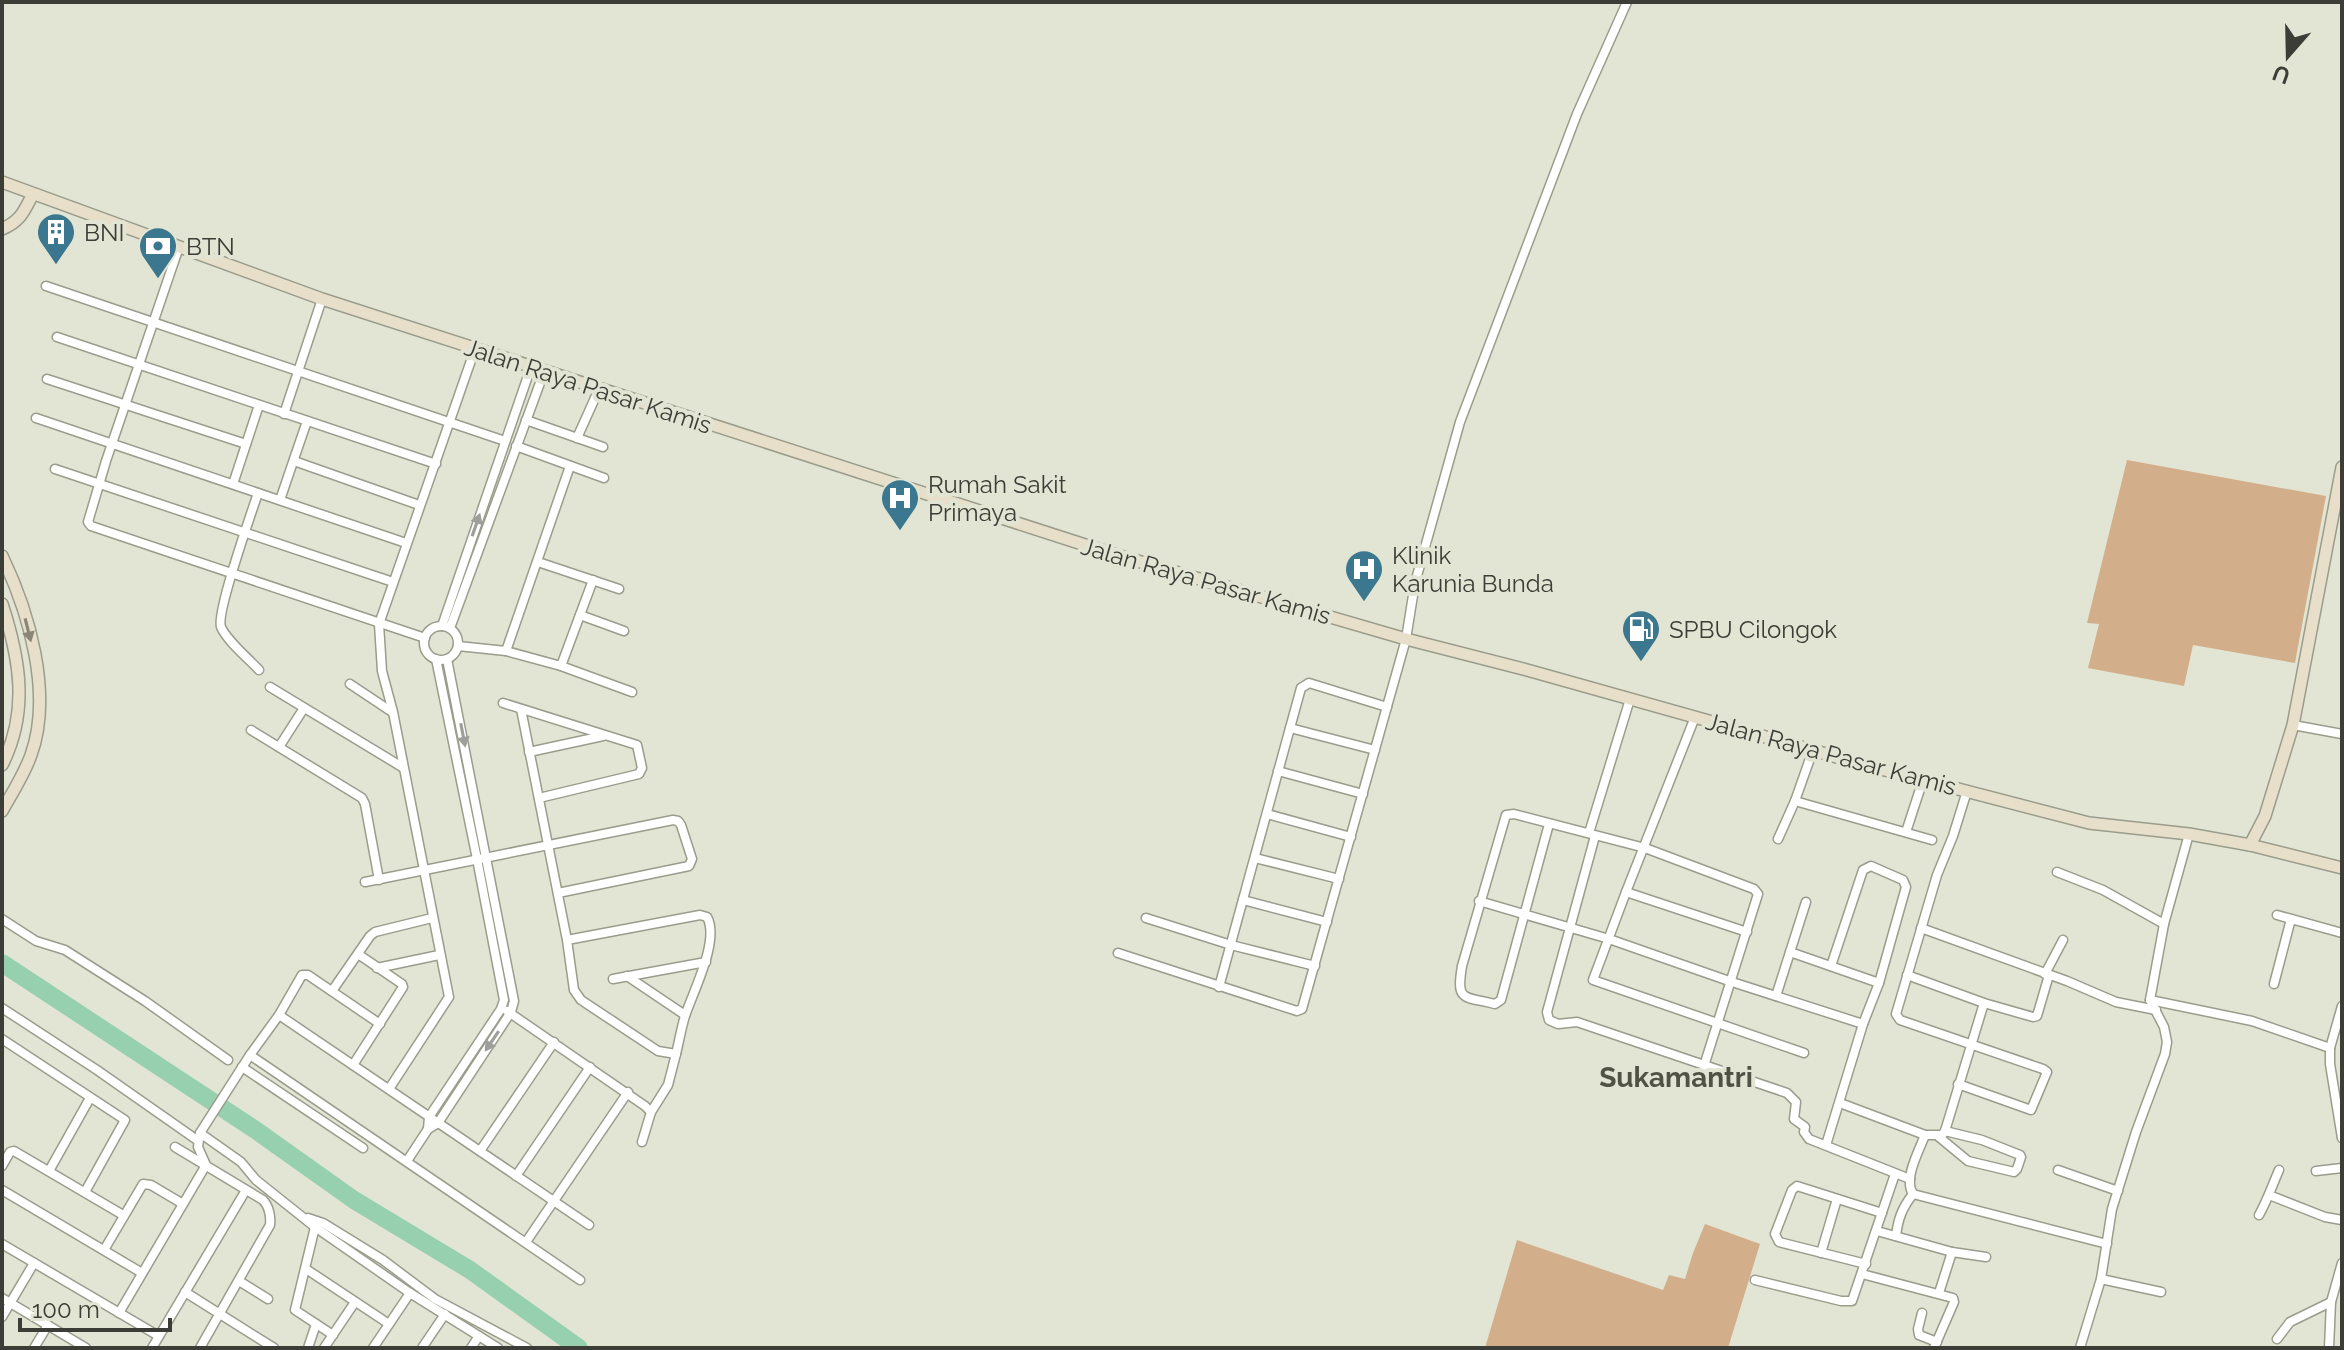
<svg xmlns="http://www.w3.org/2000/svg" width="2344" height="1350" viewBox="0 0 2344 1350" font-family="Raleway,sans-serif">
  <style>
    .green { fill: #d2af8a }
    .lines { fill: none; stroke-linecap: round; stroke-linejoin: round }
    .river { stroke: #96d0ae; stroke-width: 18 }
    .street-casing { stroke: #9a9c8c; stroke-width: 11 }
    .secondary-casing { stroke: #9a9c8c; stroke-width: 14 }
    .street { stroke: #fff; stroke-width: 8 }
    .secondary { stroke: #e7dfc9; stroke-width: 11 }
    .oneway { fill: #9e9e9a }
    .oneway2 { fill: #898678 }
    .labels { text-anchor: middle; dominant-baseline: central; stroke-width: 8; stroke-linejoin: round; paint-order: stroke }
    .poi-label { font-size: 24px; fill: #3c3d36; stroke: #e2e5d3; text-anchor: start }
    .street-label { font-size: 24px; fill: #3c3d36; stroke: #e2e5d3 }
    .quarter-label { font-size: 28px; font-weight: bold; fill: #505243; stroke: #e2e5d3 }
  </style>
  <rect width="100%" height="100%" fill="#e2e5d3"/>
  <g class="green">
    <polygon points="2127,460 2326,496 2295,663 2193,645 2184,686 2088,668 2099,624 2087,623"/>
    <polygon points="1705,1224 1760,1244 1728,1348 1485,1348 1517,1240 1663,1290 1669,1275 1685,1279 1693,1253"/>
  </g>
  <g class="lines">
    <polyline class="river" points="2,963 257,1131 354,1200 470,1270 579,1348"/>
    <defs>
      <g id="street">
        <polyline points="179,247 106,461 88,522 91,526 425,638"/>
        <polyline points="46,286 505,441"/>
        <polyline points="57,337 436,464"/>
        <polyline points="47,379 246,444"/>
        <polyline points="284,414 322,299"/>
        <polyline points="36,418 406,543"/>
        <polyline points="526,420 603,447"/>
        <polyline points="577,438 599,389"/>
        <polyline points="516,446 604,478"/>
        <polyline points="294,461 419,505"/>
        <polyline points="55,469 393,582"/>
        <polyline points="233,484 259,405"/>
        <path d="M 258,493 C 251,514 216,613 221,627 C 227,641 249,659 259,670"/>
        <polyline points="280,500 307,421"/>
        <polyline points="538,562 619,589"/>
        <polyline points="580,615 624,631"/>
        <polyline points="442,626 531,367"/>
        <circle cx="441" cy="643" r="17"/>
        <polyline points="450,628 544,372"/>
        <polyline points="458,646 506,651 561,666 632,692"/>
        <polyline points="506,651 570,466"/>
        <polyline points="561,666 593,580"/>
        <polyline points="350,684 392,712"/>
        <polyline points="270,687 402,767"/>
        <polyline points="503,703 637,745 642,768 639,774 539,798"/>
        <path d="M 521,709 L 567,940 L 574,990 L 581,1000 L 658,1051 L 676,1054 C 679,1042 681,1029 685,1016 C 693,992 720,940 707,917 L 700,915 L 567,940"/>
        <polyline points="1695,717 1626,892 1593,980 1804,1053"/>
        <polyline points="2293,725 2342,734"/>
        <polyline points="1290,728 1375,750"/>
        <polyline points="251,730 362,798 365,804 379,880"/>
        <polyline points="279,747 304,708"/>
        <polyline points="529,752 603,736"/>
        <polyline points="1278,771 1363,794"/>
        <polyline points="1795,801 1932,840"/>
        <polyline points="1267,814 1351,837"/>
        <path d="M 1549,824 L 1501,1000 L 1495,1004 C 1463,996 1456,1002 1462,966 L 1506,815 L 1514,814 L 1645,848 L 1754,889 L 1758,894 L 1704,1066"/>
        <polyline points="1906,832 1923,780"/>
        <polyline points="1589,833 1630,699"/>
        <polyline points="1595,836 1547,1012 1549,1020 1558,1024 1577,1022 1787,1093 1796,1102 1794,1119 1805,1127 1804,1132 1809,1139 1910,1179"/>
        <polyline points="1778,839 1795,801 1813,750"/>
        <polyline points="1255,858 1339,879"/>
        <polyline points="2057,872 2103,890 2164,924"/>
        <polyline points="365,882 673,820 678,821 681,825 692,859 689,866 558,893"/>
        <polyline points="1626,892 1747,932"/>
        <polyline points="1243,900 1327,922"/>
        <polyline points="1479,901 1609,939 1732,982 1863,1024"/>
        <polyline points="2277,915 2342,933"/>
        <polyline points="1146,918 1231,945 1315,966"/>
        <polyline points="2,919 36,941 65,950 145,1001 228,1060"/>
        <polyline points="1921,928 2067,981 2116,1002 2156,1010"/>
        <polyline points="1790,952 1879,983"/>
        <polyline points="1118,953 1297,1011 1302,1009 1406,639 1415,583 1460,422 1577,114 1627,2"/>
        <polyline points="377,968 439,955"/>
        <polyline points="2045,974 2063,940"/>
        <polyline points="1907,975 1984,1003 2033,1017 2037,1016 2049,975"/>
        <polyline points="627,976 685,1015"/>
        <polyline points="613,979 706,962"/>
        <polyline points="2274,984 2291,919"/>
        <polyline points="1219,987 1301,688 1309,683 1387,707"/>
        <polyline points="332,991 370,936 375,932 432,918"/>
        <polyline points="1776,996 1806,902"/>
        <polyline points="2150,1000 2252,1021 2330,1048"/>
        <polyline points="2342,1006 2330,1048 2330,1064 2342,1138"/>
        <polyline points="2,1008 97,1070 197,1140"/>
        <polyline points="507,1011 645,1106 651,1112 642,1142"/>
        <polyline points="279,1015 589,1225"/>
        <polyline points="2,1039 125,1120 85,1192"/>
        <polyline points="250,1055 580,1280"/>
        <polyline points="353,1065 403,987 402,984 358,954"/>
        <polyline points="242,1067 363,1148"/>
        <polyline points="1958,1084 2031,1110 2047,1072 2043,1069 1900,1020 1896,1014 1937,875 1953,836 1967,791"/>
        <polyline points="389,1089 449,997 393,712 382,671 379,624 475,349"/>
        <polyline points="1840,1103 1925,1135 1942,1135 1945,1131 1984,1003"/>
        <polyline points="651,1112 668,1085 676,1054"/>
        <polyline points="428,1129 429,1117 501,1009 504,1000 477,859 436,659"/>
        <polyline points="200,1133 241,1162 256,1180 315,1227 410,1293 498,1348"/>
        <path d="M 1925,1135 C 1919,1151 1903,1179 1913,1194 L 2107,1244"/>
        <polyline points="1939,1137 1968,1161 2014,1172 2017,1169 2021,1157 2020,1155 1982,1140 1945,1131"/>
        <polyline points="1826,1145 1863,1024 1879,983 1906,887 1903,880 1871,866 1863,870 1831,966"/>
        <path d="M 175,1147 L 263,1200 C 269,1206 271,1217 270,1225 L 200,1348"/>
        <polyline points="480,1151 554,1042"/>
        <polyline points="407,1161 428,1129 438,1123 511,1012 514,1001 447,659"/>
        <polyline points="2,1166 10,1152 14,1151 123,1215"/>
        <polyline points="2058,1170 2118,1191"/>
        <polyline points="49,1171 90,1098"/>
        <polyline points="2316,1171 2342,1168"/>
        <polyline points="516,1176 590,1067"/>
        <polyline points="2,1190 142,1273"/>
        <polyline points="2269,1195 2325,1217 2342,1220"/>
        <path d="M 2259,1215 C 2267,1201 2272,1186 2279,1170"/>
        <polyline points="308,1218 323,1223 383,1260 435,1299 527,1348"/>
        <polyline points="315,1227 295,1310 333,1335"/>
        <polyline points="1877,1231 1952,1252 1986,1257"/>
        <path d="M 1896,1236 C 1898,1219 1902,1208 1913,1194"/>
        <polyline points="526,1242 628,1092"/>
        <polyline points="2,1244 157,1335"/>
        <polyline points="104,1250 143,1184 151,1185 183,1204"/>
        <polyline points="1821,1253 1837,1199"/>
        <polyline points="1866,1264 1779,1242 1775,1234 1792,1190 1797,1186 1882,1213"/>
        <polyline points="306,1269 389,1324"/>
        <polyline points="1862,1274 1953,1298 1954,1302 1934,1348"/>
        <polyline points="2101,1279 2161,1292"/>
        <polyline points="1755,1280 1841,1301 1852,1301 1895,1174"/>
        <polyline points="239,1281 268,1299"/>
        <polyline points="185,1292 274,1348"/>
        <polyline points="1939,1293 1952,1252"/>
        <polyline points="2,1298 86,1348"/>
        <polyline points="119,1313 206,1165 198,1147 200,1133 250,1055 279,1015 302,975 308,975 380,1024"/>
        <polyline points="1922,1313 1918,1329 1919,1335 1937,1342"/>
        <polyline points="2,1317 34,1263"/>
        <polyline points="2277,1339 2290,1322 2331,1302"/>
        <polyline points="34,1348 48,1325"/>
        <polyline points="152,1348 246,1190"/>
        <polyline points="308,1348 316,1324"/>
        <polyline points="324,1348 355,1302"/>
        <polyline points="373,1348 410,1293"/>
        <polyline points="422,1348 445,1314"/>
        <polyline points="471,1348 479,1336"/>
        <polyline points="2080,1348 2101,1279 2112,1209 2136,1132 2165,1054 2167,1042 2164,1027 2150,1000 2164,924 2189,834"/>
        <polyline points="2329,1348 2331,1302 2342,1263"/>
      </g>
      <g id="secondary">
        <polyline points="2,182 322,299 1110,553 1406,639 1527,670 1858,763 2089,823 2189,834 2250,845 2342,868"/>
        <path d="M 2,229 C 21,221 24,211 33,194"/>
        <path d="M 2,556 C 29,612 53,694 31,755 C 24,775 12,793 2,811"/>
        <path d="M 2,604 C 20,659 29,712 2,765"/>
        <polyline points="2250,845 2265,816 2293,725 2342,467"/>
      </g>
    </defs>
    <use href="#street" class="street-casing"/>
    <use href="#secondary" class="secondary-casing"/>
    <use href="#street" class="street"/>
    <use href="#secondary" class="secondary"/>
  </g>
  <defs><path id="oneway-solid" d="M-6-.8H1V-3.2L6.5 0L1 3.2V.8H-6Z" transform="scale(2)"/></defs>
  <g class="oneway">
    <use href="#oneway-solid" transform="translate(476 525) rotate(-71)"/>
    <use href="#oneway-solid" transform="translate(463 735) rotate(79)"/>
    <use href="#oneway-solid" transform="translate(492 1041) rotate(124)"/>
  </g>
  <use class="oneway2" href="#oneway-solid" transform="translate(28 630) rotate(76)"/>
  <defs>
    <symbol id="building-pin" viewBox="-11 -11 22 30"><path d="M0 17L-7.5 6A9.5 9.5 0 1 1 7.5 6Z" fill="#3b778e" stroke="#e2e5d3"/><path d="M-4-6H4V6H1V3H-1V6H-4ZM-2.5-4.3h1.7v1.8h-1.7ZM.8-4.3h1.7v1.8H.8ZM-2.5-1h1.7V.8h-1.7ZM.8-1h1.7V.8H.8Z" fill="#fff"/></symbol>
    <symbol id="bank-pin" viewBox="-11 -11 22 30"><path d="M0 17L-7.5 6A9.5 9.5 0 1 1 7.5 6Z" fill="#3b778e" stroke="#e2e5d3"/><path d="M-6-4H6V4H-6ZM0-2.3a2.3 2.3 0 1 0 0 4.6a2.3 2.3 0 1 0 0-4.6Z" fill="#fff"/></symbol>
    <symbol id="hospital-pin" viewBox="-11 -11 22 30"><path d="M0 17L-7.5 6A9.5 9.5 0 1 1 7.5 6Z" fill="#3b778e" stroke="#e2e5d3"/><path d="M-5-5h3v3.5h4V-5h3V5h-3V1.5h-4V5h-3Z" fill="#fff"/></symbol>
    <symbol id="fuel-pin" viewBox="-11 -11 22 30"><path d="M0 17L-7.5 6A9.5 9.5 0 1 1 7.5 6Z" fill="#3b778e" stroke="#e2e5d3"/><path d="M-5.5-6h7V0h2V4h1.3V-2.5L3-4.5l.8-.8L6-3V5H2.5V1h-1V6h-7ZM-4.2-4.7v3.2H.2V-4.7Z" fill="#fff"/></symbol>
  </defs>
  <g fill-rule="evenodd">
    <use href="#building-pin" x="34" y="210" width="44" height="60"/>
    <use href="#bank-pin" x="136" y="224" width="44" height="60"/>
    <use href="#hospital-pin" x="878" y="476" width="44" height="60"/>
    <use href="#hospital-pin" x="1342" y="547" width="44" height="60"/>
    <use href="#fuel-pin" x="1619" y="607" width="44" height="60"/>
  </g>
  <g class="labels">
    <g class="poi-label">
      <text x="84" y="232">BNI</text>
      <text x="186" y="246">BTN</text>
      <text x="928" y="484">Rumah Sakit<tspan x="928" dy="28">Primaya</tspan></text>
      <text x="1392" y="555">Klinik<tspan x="1392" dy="28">Karunia Bunda</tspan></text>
      <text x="1669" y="629">SPBU Cilongok</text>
    </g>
    <g class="street-label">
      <text transform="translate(588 386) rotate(18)">Jalan Raya Pasar Kamis</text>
      <text transform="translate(1206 581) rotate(16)">Jalan Raya Pasar Kamis</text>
      <text transform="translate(1831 754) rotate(15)">Jalan Raya Pasar Kamis</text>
    </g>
    <g class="quarter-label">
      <text x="1676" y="1077">Sukamantri</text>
    </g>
  </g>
  <rect width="2344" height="1350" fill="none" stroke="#3c3d36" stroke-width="8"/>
  <g transform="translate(2288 56) rotate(200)" stroke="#e2e5d3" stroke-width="6" paint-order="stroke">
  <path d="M0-6L14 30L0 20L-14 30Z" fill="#3c3d36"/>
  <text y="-12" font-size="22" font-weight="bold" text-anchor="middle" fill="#3c3d36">U</text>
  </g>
  <path d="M20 1318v12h150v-12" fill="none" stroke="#3c3d36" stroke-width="4"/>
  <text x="32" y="1318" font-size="24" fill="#3c3d36" stroke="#e2e5d3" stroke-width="6" paint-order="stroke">100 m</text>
</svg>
